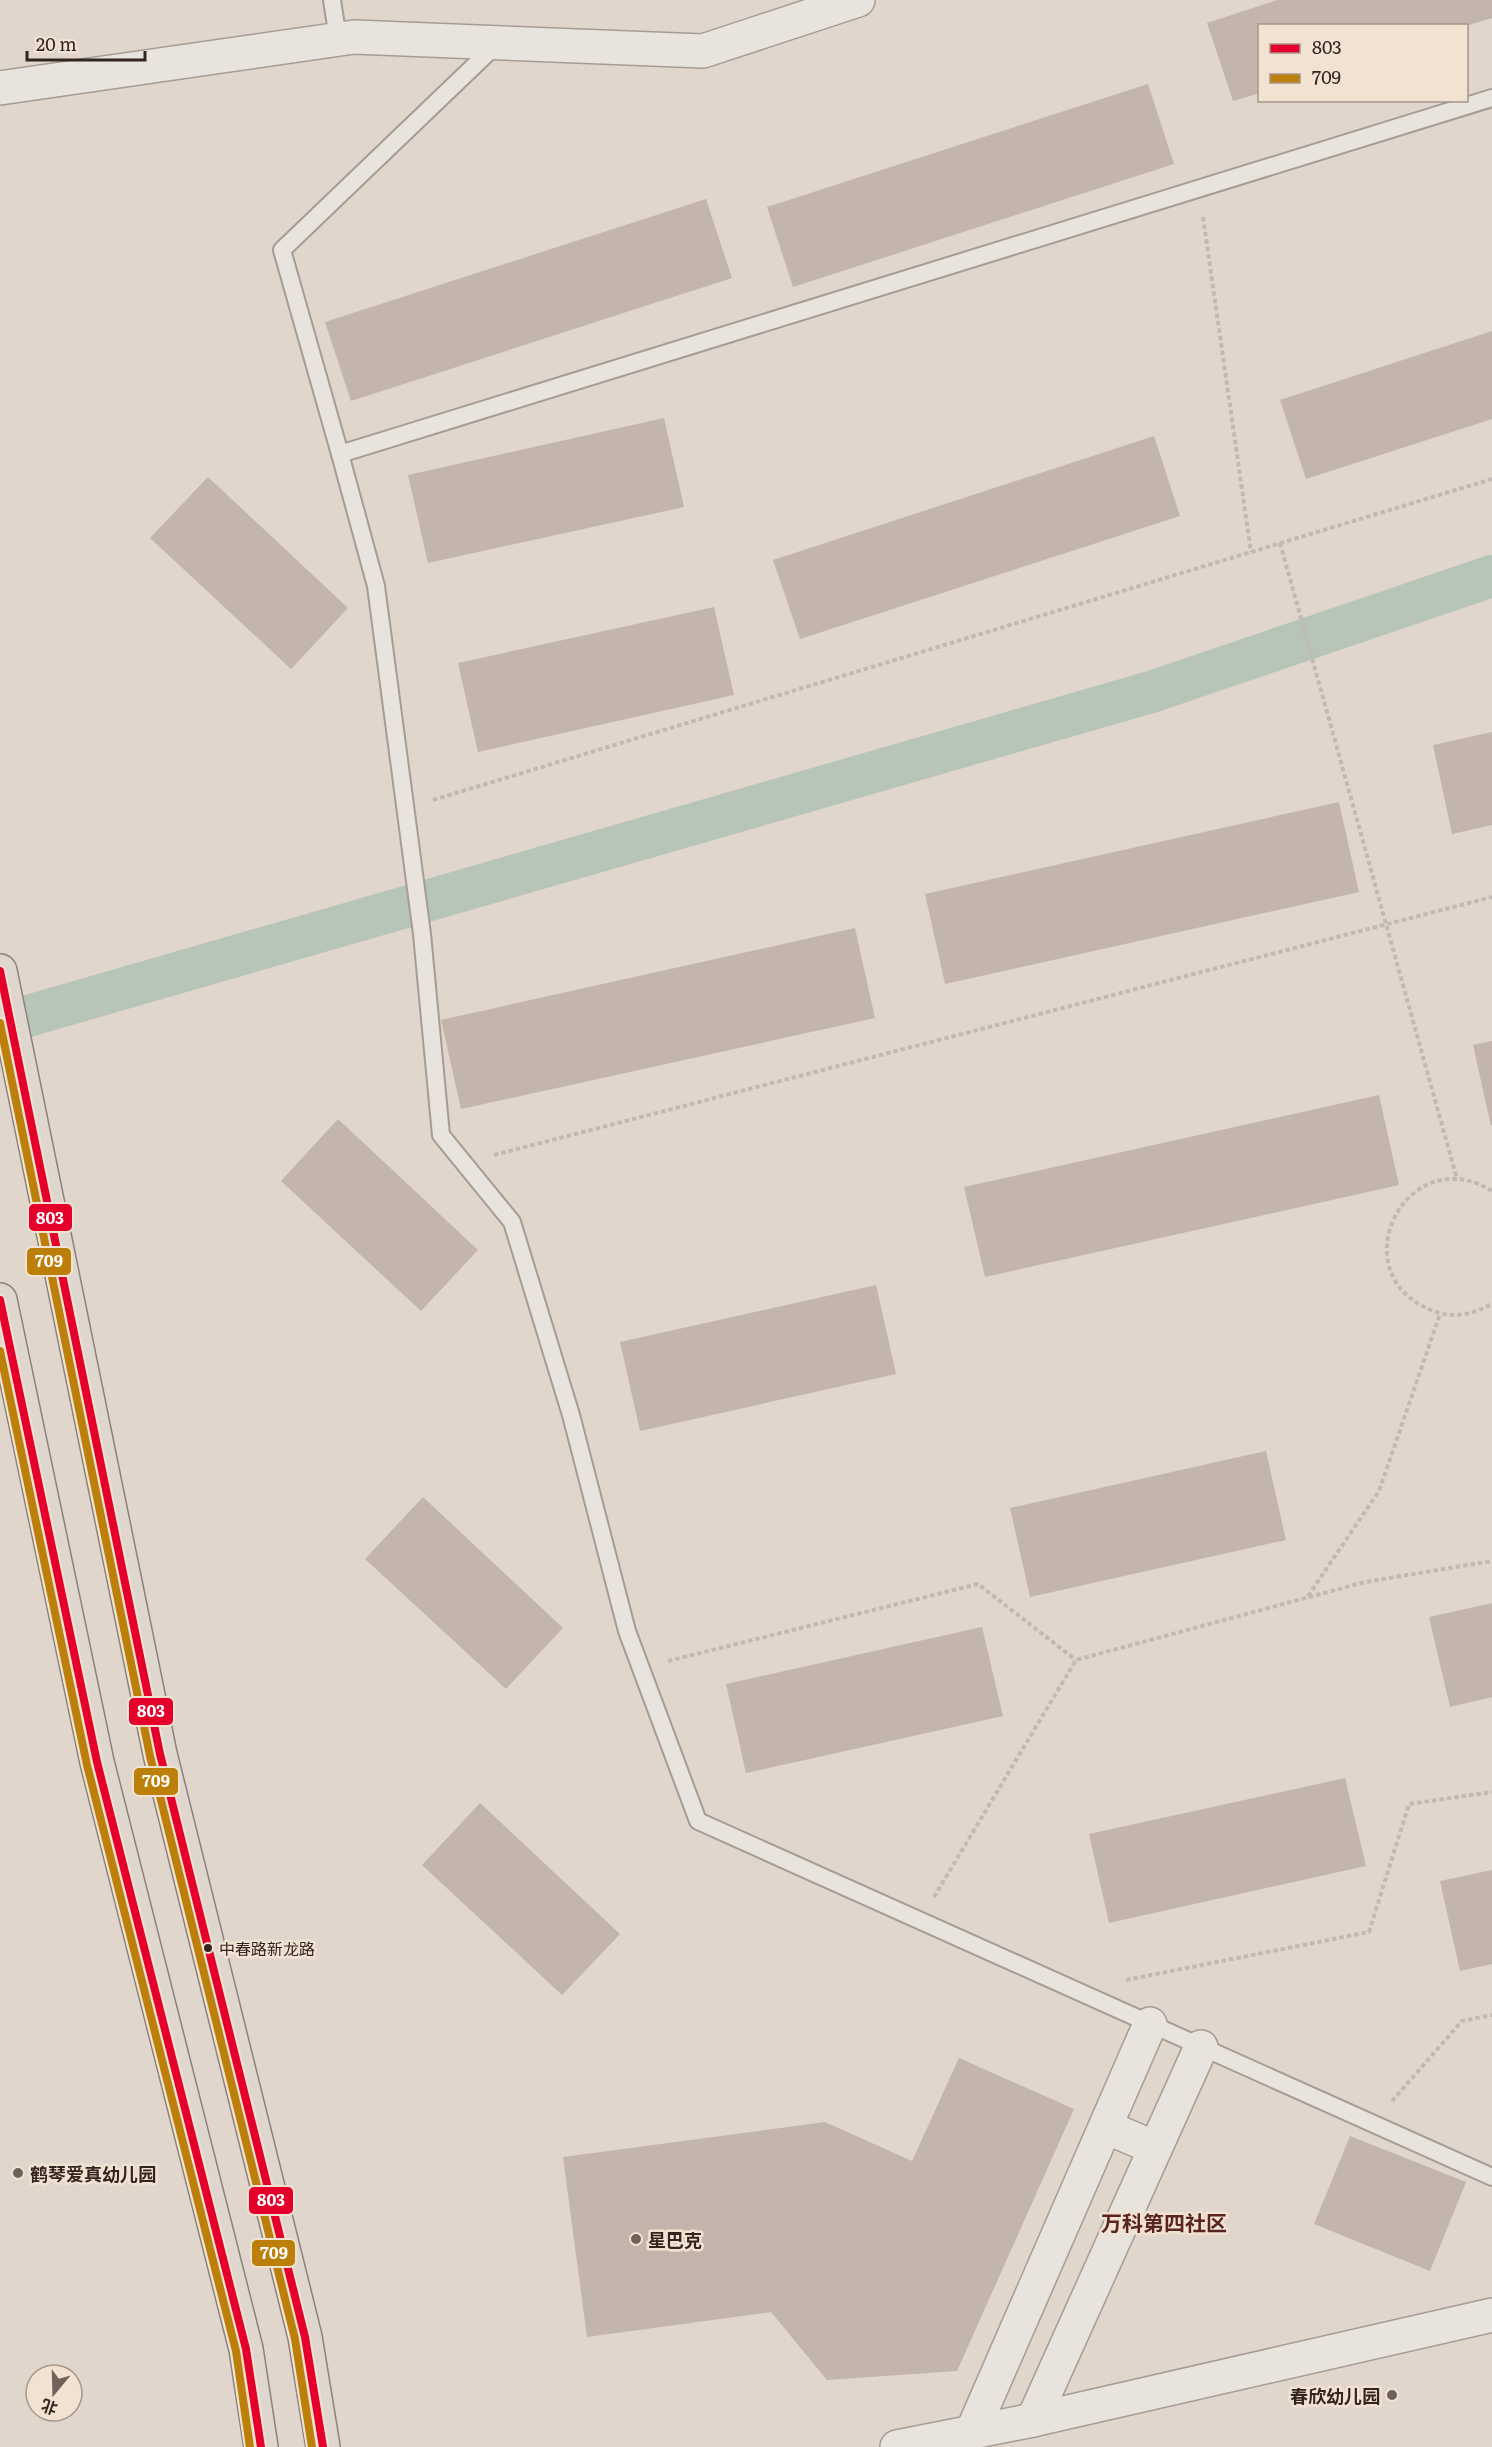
<svg xmlns="http://www.w3.org/2000/svg" width="1492" height="2447" viewBox="0 0 1492 2447" font-family="Literata,'Noto Sans SC',serif">
  <style>
    .lines { fill: none; stroke-linecap: round; stroke-linejoin: round }
    .canal { stroke: #b7c4b8; stroke-width: 42 }
    .building { fill: #c3b4ac }
    .lane-casing { stroke: #a59c95; stroke-width: 20 }
    .street-casing { stroke: #a59c95; stroke-width: 36 }
    .primary-casing { stroke: #8a827b; stroke-width: 36 }
    .path { stroke: #c1bab4; stroke-width: 4; stroke-dasharray: 4.5 3; stroke-linecap: butt }
    .lane { stroke: #e8e3dc; stroke-width: 16 }
    .street { stroke: #e8e3dc; stroke-width: 33 }
    .primary { stroke: #dfd7ce; stroke-width: 33 }
    .bus-1-casing { stroke: #f1e2d2; stroke-width: 12 }
    .bus-2-casing { stroke: #f1e2d2; stroke-width: 12 }
    .bus-1 { stroke: #e4002b; stroke-width: 8 }
    .bus-2 { stroke: #bc7f09; stroke-width: 8 }
    .bus-dot { fill: #32241e; stroke: #f1e2d2; stroke-width: 2 }
    .poi-dot { fill: #6f625b; stroke: #f1e2d2; stroke-width: 2 }
    .labels { text-anchor: middle; dominant-baseline: central; stroke-width: 5; stroke-linejoin: round; paint-order: stroke }
    .bus-label { font-size: 16px; fill: #32241e; stroke: #f1e2d2; text-anchor: start }
    .poi-label { font-size: 18px; font-weight: bold; fill: #32241e; stroke: #f1e2d2; text-anchor: start }
    .quarter-label { font-size: 21px; font-weight: bold; fill: #5a2423; stroke: #f1e2d2 }
    .line-badge { stroke: #f1e2d2; stroke-width: 2 }
    .badge-label { font-size: 16px; text-anchor: middle; font-weight: bold; fill: #fff }
  </style>
  <rect width="100%" height="100%" fill="#e0d6cb"/>
  <g class="lines">
    <polyline class="canal" points="0,1024 1151,692 1492,576"/>
  </g>
  <g class="building">
    <polygon points="1277,0 1492,0 1492,18 1466,26 1260,26 1260,93 1233,101 1207,23"/>
    <polygon points="1148,84 1174,164 793,287 767,207"/>
    <polygon points="706,199 732,278 351,401 325,322"/>
    <polygon points="1492,331 1492,419 1306,479 1280,400"/>
    <polygon points="664,418 684,507 428,563 408,475"/>
    <polygon points="1154,436 1180,516 800,639 773,560"/>
    <polygon points="208,477 348,608 291,669 150,538"/>
    <polygon points="714,607 734,695 478,752 458,663"/>
    <polygon points="1492,732 1492,825 1452,834 1433,745"/>
    <polygon points="1339,802 1359,892 945,984 925,894"/>
    <polygon points="855,928 875,1018 461,1109 441,1020"/>
    <polygon points="1492,1041 1492,1125 1491,1126 1473,1045"/>
    <polygon points="1379,1095 1399,1185 985,1277 964,1187"/>
    <polygon points="338,1119 478,1250 421,1311 281,1181"/>
    <polygon points="876,1285 896,1374 640,1431 620,1342"/>
    <polygon points="1266,1451 1286,1540 1030,1597 1010,1508"/>
    <polygon points="423,1497 563,1628 506,1689 365,1559"/>
    <polygon points="1492,1603 1492,1697 1450,1707 1429,1617"/>
    <polygon points="982,1627 1003,1716 746,1773 726,1684"/>
    <polygon points="1345,1778 1366,1866 1109,1923 1089,1834"/>
    <polygon points="480,1803 620,1934 562,1995 422,1865"/>
    <polygon points="1492,1870 1492,1964 1460,1971 1440,1881"/>
    <polygon points="959,2058 1074,2109 957,2371 827,2380 771,2312 587,2337 563,2157 825,2122 912,2161"/>
    <polygon points="1350,2136 1466,2182 1430,2271 1314,2224"/>
  </g>
  <g class="lines">
    <defs>
      <g id="lane">
        <polyline points="332,0 338,39"/>
        <polyline points="1492,98 340,454 376,586 422,934 441,1135 512,1222 571,1415 627,1631 698,1821 1492,2177"/>
        <polyline points="340,454 282,250 498,43"/>
      </g>
      <g id="street">
        <polyline points="0,88 354,37 703,51 858,0"/>
        <polyline points="1106,2127 1155,2148"/>
        <polyline points="1033,2420 1201,2047"/>
        <polyline points="972,2432 1150,2024"/>
        <polyline points="897,2447 1033,2420 1492,2315"/>
      </g>
      <g id="primary">
        <polyline points="0,971 160,1754 305,2337 323,2447"/>
        <polyline points="0,1300 97,1762 246,2349 261,2447"/>
      </g>
    </defs>
    <use href="#lane" class="lane-casing"/>
    <use href="#street" class="street-casing"/>
    <use href="#primary" class="primary-casing"/>
    <g class="path">
      <polyline points="1203,217 1251,552"/>
      <polyline points="1280,543 1457,1179"/>
      <polyline points="433,800 1492,479"/>
      <polyline points="494,1155 1492,897"/>
      <path d="M 1492,1191 C 1408,1138 1338,1272 1431,1310 C 1452,1319 1474,1315 1492,1303"/>
      <polyline points="1308,1596 1379,1491 1440,1314"/>
      <polyline points="668,1661 978,1584 1076,1660"/>
      <polyline points="934,1897 1076,1660 1365,1582 1492,1561"/>
      <polyline points="1126,1980 1369,1932 1409,1804 1492,1792"/>
      <polyline points="1392,2101 1462,2021 1492,2015"/>
    </g>
    <use href="#lane" class="lane"/>
    <use href="#street" class="street"/>
    <use href="#primary" class="primary"/>
    <defs>
      <g id="bus-1">
        <polyline points="0,971 160,1754 305,2337 323,2447"/>
        <polyline points="0,1300 97,1762 246,2349 261,2447"/>
      </g>
      <g id="bus-2">
        <polyline points="0,1023 150,1756 295,2339 312,2447"/>
        <polyline points="0,1351 87,1765 236,2351 250,2447"/>
      </g>
    </defs>
    <use href="#bus-1" class="bus-1-casing"/>
    <use href="#bus-2" class="bus-2-casing"/>
    <use href="#bus-1" class="bus-1"/>
    <use href="#bus-2" class="bus-2"/>
  </g>
  <circle class="bus-dot" cx="208" cy="1948" r="5"/>
  <g class="poi-dot">
    <circle cx="18" cy="2173" r="6"/>
    <circle cx="636" cy="2239" r="6"/>
    <circle cx="1392" cy="2395" r="6"/>
  </g>
  <g class="labels">
    <g class="bus-label">
      <text x="219" y="1948">中春路新龙路</text>
    </g>
    <g class="poi-label">
      <text x="30" y="2173">鹤琴爱真幼儿园</text>
      <text x="648" y="2239">星巴克</text>
      <text x="1380" y="2395" text-anchor="end">春欣幼儿园</text>
    </g>
    <g class="quarter-label">
      <text x="1164" y="2221">万科第四社区</text>
    </g>
  </g>
  <g class="line-badge">
    <rect x="28" y="1203" width="45" height="29" rx="6" fill="#e4002b"/>
    <rect x="26" y="1247" width="46" height="29" rx="6" fill="#bc7f09"/>
    <rect x="128" y="1697" width="46" height="29" rx="6" fill="#e4002b"/>
    <rect x="133" y="1767" width="46" height="29" rx="6" fill="#bc7f09"/>
    <rect x="248" y="2186" width="46" height="29" rx="6" fill="#e4002b"/>
    <rect x="251" y="2239" width="45" height="28" rx="6" fill="#bc7f09"/>
  </g>
  <g class="badge-label">
    <text x="50" y="1224">803</text>
    <text x="49" y="1267">709</text>
    <text x="151" y="1717">803</text>
    <text x="156" y="1787">709</text>
    <text x="271" y="2206">803</text>
    <text x="274" y="2259">709</text>
  </g>
  <rect x="1258" y="24" width="210" height="78" fill="#f1e2d2" stroke="#a5968a" stroke-width="1.5"/>
  <rect x="1270" y="44" width="30" height="9" fill="#e4002b" stroke="#a5968a" stroke-width="1.5"/>
  <text x="1312" y="54" font-size="18" fill="#32241e">803</text>
  <rect x="1270" y="74" width="30" height="9" fill="#bc7f09" stroke="#a5968a" stroke-width="1.5"/>
  <text x="1312" y="84" font-size="18" fill="#32241e">709</text>
  <g transform="translate(54 2393) rotate(199)"><circle r="28" fill="#f1e2d2" stroke="#a5968a" stroke-width="1.5"/>
  <path d="M0-4.5L10 22L0 15L-10 22Z" fill="#6f625b"/>
  <text y="-9" font-size="16" font-weight="bold" text-anchor="middle" fill="#32241e">北</text>
  </g>
  <path d="M27 51v9h118v-9" fill="none" stroke="#32241e" stroke-width="3"/>
  <text x="36" y="51" font-size="18" fill="#32241e" stroke="#f1e2d2" stroke-width="4.5" paint-order="stroke">20 m</text>
</svg>
